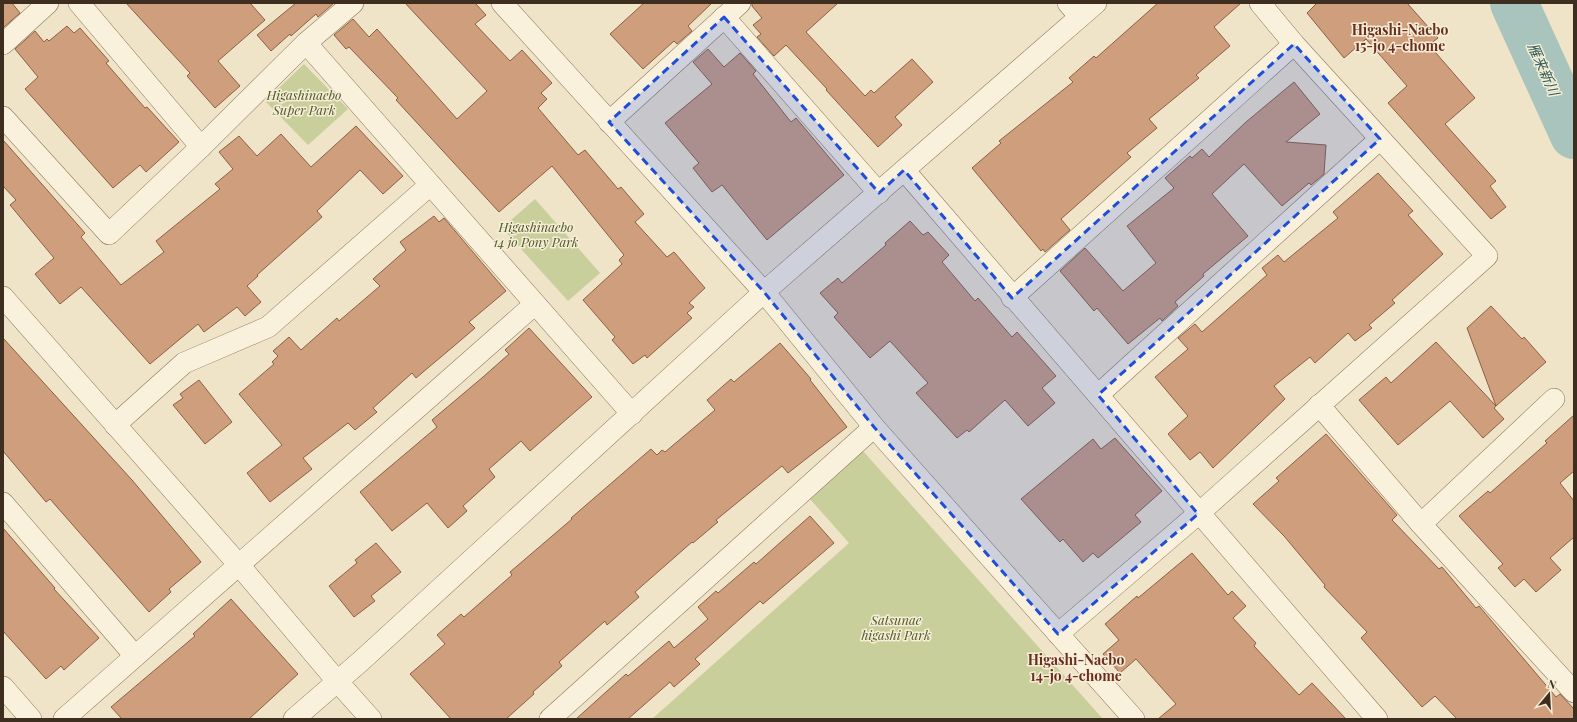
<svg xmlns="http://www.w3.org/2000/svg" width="1577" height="722" viewBox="0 0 1577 722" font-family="'Playfair Display','Noto Sans JP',serif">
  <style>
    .green { fill: #c9cf9b }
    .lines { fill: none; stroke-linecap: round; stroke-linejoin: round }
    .river { stroke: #a9c4bc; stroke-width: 48 }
    .building { fill: #cf9f7d; stroke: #8d5f41 }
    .street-casing { stroke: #8d765c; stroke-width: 22 }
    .street { stroke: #faf1dc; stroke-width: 21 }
    .marked { fill: #1d4ed8; fill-opacity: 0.2; stroke: #1d4ed8; stroke-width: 3; stroke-dasharray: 8 5; stroke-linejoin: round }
    .labels { text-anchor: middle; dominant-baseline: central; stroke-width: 3; stroke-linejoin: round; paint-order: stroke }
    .park-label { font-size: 13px; font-style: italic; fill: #4d5a26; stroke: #f7eed8 }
    .neighbourhood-label { font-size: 14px; font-weight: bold; fill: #6b2e1e; stroke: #f7eed8 }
    .water-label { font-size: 14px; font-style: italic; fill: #2f5d5a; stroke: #f7eed8 }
  </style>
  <rect width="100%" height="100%" fill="#f0e4c8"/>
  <g class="green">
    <polygon points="304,64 348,109 308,145 265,101"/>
    <polygon points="535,199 600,273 568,301 502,228"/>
    <polygon points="863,451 1103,719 652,719 849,543 810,499"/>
  </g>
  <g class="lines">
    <polyline class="river" points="1514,3 1574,135"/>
  </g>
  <g class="building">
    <polygon points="3,3 12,3 20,13 3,28"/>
    <polygon points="126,3 250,3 265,20 218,61 240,86 215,108 187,76 190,73"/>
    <polygon points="296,3 334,3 318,17 316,14 291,36 290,34 271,51 257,35"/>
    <polygon points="405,3 475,3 486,15 475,24 510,61 522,50 552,83 541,93 547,99 538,108 578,155 585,150 618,189 621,187 644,214 635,222 667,257 674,252 705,288 689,303 694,307 687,313 692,318 647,358 645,355 633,364 612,340 615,337 583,300 622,264 619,260 624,255 552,166 499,212 396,100 398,98 349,47 346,49 334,35 353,19 369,37 377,29 457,119 487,91"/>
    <polygon points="644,3 712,3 688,26 692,31 677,44 674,41 643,69 610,34"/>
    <polygon points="752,3 838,3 806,32 865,96 871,90 874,93 912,59 933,82 895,117 902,125 878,147 826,90 827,89 786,45 774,56 757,37 761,34 753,25 762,18 752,6"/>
    <polygon points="1158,3 1241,3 1214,27 1230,46 1196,75 1199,78 1149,119 1157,128 1127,153 1131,157 1061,219 1070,230 1045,252 1043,249 1041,251 972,168 1001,143 999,141 1073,82 1069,78 1094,56 1096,58"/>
    <polygon points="1317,3 1407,3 1438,38 1429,45 1475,98 1445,124 1496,181 1490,186 1506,207 1491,219 1388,103 1407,86 1366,39 1344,58 1307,13"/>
    <polygon points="67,26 74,33 80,28 109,61 106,63 145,108 147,107 179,142 146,172 140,165 113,188 25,89 38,77 15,49 35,31 44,42 47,39 49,41"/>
    <polygon points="708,49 724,67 740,53 756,71 753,74 791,122 796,118 844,175 767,240 722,185 712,192 693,168 699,163 665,123 712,84 693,62"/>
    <polygon points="1294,82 1320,114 1286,142 1326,145 1324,174 1311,185 1309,183 1282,206 1244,164 1212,194 1248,236 1203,274 1204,276 1175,302 1178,306 1162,321 1160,318 1128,344 1097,308 1094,311 1060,271 1085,248 1123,291 1156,263 1127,226 1174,188 1165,178 1190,156 1192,158 1202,149 1209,157 1246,122"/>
    <polygon points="356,126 403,176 383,194 360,170 317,211 322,217 257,275 258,276 247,286 261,302 245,316 237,307 204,332 198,324 150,364 81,287 60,304 35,274 54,258 10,205 16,200 3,186 3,140 85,233 81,237 121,285 164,252 156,241 220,189 215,184 233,169 219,152 239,136 257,156 281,134 311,167"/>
    <polygon points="1378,173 1413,211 1408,215 1443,254 1392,300 1395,303 1369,325 1372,328 1355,341 1348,333 1315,363 1310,357 1274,386 1285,399 1213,468 1200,452 1190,460 1168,434 1188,416 1155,377 1188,349 1178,338 1195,324 1202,332 1267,275 1262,268 1278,255 1284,262 1338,218 1333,212"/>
    <polygon points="434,216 439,222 444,218 506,291 469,322 475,328 454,346 416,378 412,373 373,408 377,412 355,430 348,423 303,458 312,469 270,502 247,473 282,445 239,394 274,364 272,362 278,356 273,351 289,337 301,350 337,318 339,321 380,286 373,279 406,250 400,242"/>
    <polygon points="910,221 923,235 928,232 949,255 942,262 975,301 978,298 1012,337 1017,332 1056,376 1042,388 1055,403 1028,426 1005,400 969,432 967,430 957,438 916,393 928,383 890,341 870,358 834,317 838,313 820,293 838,278 842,283 886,245 885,243"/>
    <polygon points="1491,306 1522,339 1524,337 1546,362 1496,406 1467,328"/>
    <polygon points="529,328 592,397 530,451 521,441 489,469 495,477 463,506 467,511 448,528 427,503 392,531 360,492 437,427 432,420 483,377 509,354 505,350"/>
    <polygon points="3,338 132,480 201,562 169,589 171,592 149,612 50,499 46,502 3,451"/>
    <polygon points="1436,342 1496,406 1494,408 1504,419 1483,438 1450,401 1398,445 1359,400 1386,377 1391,383"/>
    <polygon points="780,343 811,379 810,380 847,427 788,473 782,466 716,520 718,522 693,543 692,542 635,592 639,597 607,625 605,621 559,662 562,666 533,692 534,694 506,719 451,719 410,674 445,644 437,635 461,614 464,617 512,575 510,572 572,519 571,518 651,449 657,455 662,450 665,452 715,410 707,400 731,379 734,382"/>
    <polygon points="199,380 232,422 205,444 173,405 183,398 180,394"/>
    <polygon points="1574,415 1574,471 1560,483 1574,501 1574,537 1550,558 1561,570 1536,592 1524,579 1515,587 1498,568 1503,564 1459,516 1488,491 1490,493 1547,443 1545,441"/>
    <polygon points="1326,434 1397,515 1392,520 1439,569 1442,567 1476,608 1479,606 1556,697 1560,694 1574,709 1574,719 1457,719 1435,696 1422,707 1361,638 1367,632 1324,587 1325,585 1284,536 1253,504 1279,481 1276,478"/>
    <polygon points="1115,438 1162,491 1135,515 1141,522 1098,558 1093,553 1083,562 1063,539 1060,542 1021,499 1093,439 1101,449"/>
    <polygon points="810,516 834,543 763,604 760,601 695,659 700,664 674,687 670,682 628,719 576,719 626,674 628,676 669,641 674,648 708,619 698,607 716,591 718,593 754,562 756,564"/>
    <polygon points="3,528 55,588 54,589 99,638 64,670 61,666 46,679 3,631"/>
    <polygon points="376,543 401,572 371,596 375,601 354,617 329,586 357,563 355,560"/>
    <polygon points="1192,553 1228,595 1232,591 1246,606 1233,618 1256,643 1254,646 1299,695 1312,683 1346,719 1158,719 1176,704 1136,659 1120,673 1103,654 1119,640 1105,624 1137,596 1138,598"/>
    <polygon points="231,599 298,674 249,719 122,719 111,707 195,636 193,634"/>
  </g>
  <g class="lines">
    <defs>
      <g id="street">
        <polyline points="79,3 201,147"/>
        <polyline points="502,3 764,292 874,427 1134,719"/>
        <polyline points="1068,3 1080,17"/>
        <polyline points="724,17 879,193"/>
        <polyline points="306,43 632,414"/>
        <polyline points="3,44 48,3"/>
        <polyline points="3,117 109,234 201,147 306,43 353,3"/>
        <polyline points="609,122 740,3"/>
        <polyline points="904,170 1377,719"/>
        <polyline points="3,297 239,565 337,681 371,719"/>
        <polyline points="1012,298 1294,44"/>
        <polyline points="1098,395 1380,139"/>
        <polyline points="1319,405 1421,524 1574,692"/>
        <polyline points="115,425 184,363 268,327 430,185"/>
        <polyline points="3,503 135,656"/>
        <polyline points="1421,524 1554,399"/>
        <polyline points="1058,634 1198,514 1487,256 1294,44 1260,3"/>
        <polyline points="3,687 31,719"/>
        <polyline points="64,719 535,304"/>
        <polyline points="294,719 361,661 764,292 1096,3"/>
        <polyline points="550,719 874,427"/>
      </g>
    </defs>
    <use href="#street" class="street-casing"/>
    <use href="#street" class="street"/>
  </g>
  <path class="marked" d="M 724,17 L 879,193 L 904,170 L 1012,298 L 1294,44 L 1380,139 L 1098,395 L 1198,514 L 1058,634 L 874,427 L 764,292 L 609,122 Z"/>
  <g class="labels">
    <g class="park-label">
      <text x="304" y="94">Higashinaebo<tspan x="304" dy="15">Super Park</tspan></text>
      <text x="536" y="226">Higashinaebo<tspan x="536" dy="15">14 jo Pony Park</tspan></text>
      <text x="896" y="619">Satsunae<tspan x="896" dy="15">higashi Park</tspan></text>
    </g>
    <g class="neighbourhood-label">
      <text x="1400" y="29">Higashi-Naebo<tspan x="1400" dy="16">15-jo 4-chome</tspan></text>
      <text x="1076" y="659">Higashi-Naebo<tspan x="1076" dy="16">14-jo 4-chome</tspan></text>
    </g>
    <g class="water-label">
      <text transform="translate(1544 69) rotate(66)">雁来新川</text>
    </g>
  </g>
  <rect width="1577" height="722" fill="none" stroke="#3d2e20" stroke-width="8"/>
  <g transform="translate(1549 694) rotate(18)" stroke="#f7eed8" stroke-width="3" paint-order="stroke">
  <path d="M0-3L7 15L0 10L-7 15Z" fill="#3d2e20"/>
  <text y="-6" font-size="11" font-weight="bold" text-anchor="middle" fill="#3d2e20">N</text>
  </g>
</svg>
